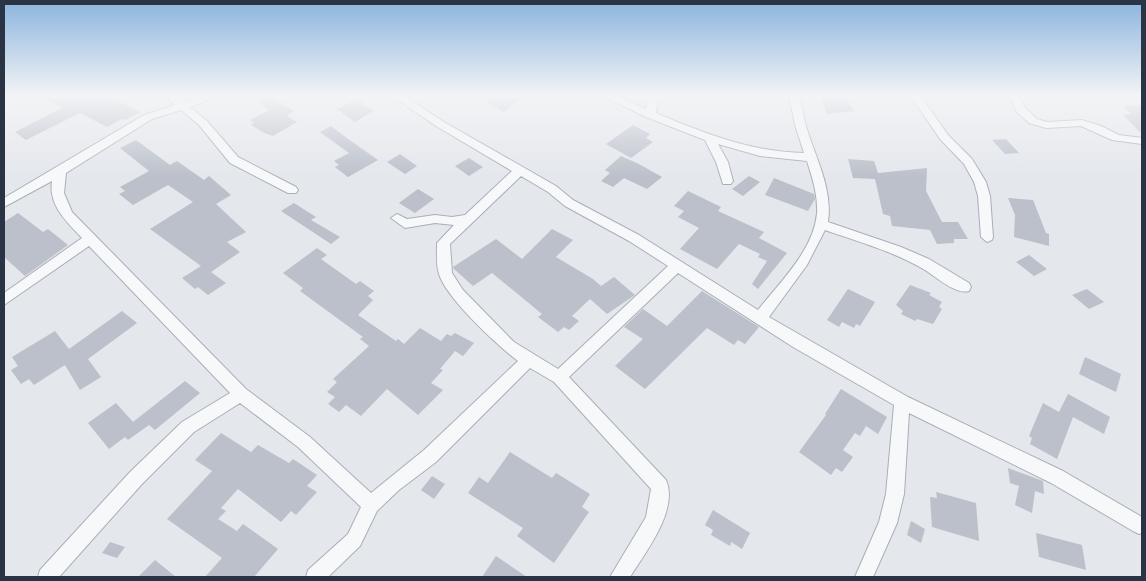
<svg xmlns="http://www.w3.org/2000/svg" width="1146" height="581" viewBox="0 0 1146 581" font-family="Mulish,sans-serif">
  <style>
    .building { fill: #bbc0ca }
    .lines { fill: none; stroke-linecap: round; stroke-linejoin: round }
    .street-casing { stroke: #a9aeb7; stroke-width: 2 }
    .street { fill: #f7f8fa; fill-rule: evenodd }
  </style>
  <rect width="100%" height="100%" fill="#e4e7ec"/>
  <g class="building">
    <polygon points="34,95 106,95 140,112 125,120 122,119 107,127 80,113 26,140 15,132 62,108"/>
    <polygon points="248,95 267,95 294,111 287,116 297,122 273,136 264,133 251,125 254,123 250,120 269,110"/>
    <polygon points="476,95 528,95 503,112"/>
    <polygon points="820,95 843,95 854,111 827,114"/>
    <polygon points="357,99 373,111 355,122 337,109"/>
    <polygon points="1142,105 1142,134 1123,115 1131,114 1123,106"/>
    <polygon points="633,125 650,134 646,138 653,142 631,158 606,144"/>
    <polygon points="331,126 344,136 378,160 348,177 335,167 339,165 334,161 349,153 320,132"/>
    <polygon points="1006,139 1019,153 1005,154 992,140"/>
    <polygon points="136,140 170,165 177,161 204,180 209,176 231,195 216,204 246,232 227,242 240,252 211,272 226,283 208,295 198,287 195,289 182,278 201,266 150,229 193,202 168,185 133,205 119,194 125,191 120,187 149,171 120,148"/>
    <polygon points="400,154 417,166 405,174 387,162"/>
    <polygon points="621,156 639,164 662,177 647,189 624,178 613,187 601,181 610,173 605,170"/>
    <polygon points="469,158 483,167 469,176 455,166"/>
    <polygon points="848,159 874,161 878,173 927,168 926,191 942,222 958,222 968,239 954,239 954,243 937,244 930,230 892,226 890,216 883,214 875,179 853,178"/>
    <polygon points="749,176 760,182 743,196 732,189"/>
    <polygon points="774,178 814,194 815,199 808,211 765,195"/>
    <polygon points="418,189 434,199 415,213 399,203"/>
    <polygon points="688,191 721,207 718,211 764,232 759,238 787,253 758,289 752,284 767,261 758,257 760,254 739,244 717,269 680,249 699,228 678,217 684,211 674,206"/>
    <polygon points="1008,198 1033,200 1046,233 1049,234 1049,246 1014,237 1015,215"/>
    <polygon points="294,203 316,217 311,220 340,237 331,244 281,211"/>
    <polygon points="18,213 43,232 48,229 68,245 25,276 4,257 4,222"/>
    <polygon points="552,229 573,240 556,257 593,279 601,286 614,277 635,295 607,314 590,299 572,316 579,321 569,330 564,327 558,332 538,317 542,314 492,273 473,286 454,269 453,267 496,239 522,259"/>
    <polygon points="317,248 327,255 321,259 356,284 360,281 374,291 368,296 373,300 358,315 396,341 398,339 404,344 420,328 441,341 447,334 451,336 455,333 474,343 463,356 455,351 440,369 443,370 431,383 443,390 418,415 387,389 361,416 346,405 339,412 328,404 335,397 327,392 337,382 333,379 369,346 360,339 363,337 300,291 303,288 283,273"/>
    <polygon points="1029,255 1047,269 1034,276 1016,262"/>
    <polygon points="910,285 931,293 929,295 942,302 939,307 942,309 933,324 917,319 915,321 901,314 903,311 896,305"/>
    <polygon points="848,289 875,302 860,326 856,324 854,328 842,322 839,327 827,320"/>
    <polygon points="1087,289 1104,302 1089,309 1072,295"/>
    <polygon points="702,291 759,327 745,344 738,340 734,345 707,328 645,389 615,366 643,339 624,327 643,309 667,326"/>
    <polygon points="122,311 137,323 88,359 101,377 80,390 65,365 34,385 29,379 21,384 11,370 18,366 12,357 55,331 69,349"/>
    <polygon points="1085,357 1121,374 1116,392 1079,374"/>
    <polygon points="185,381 200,393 155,430 149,425 128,440 125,437 109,449 88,423 116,403 133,422"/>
    <polygon points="841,389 887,417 878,434 866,426 860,436 855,433 843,450 853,457 842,472 836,468 831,475 799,452 826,415 825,414"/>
    <polygon points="1068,394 1110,417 1104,434 1073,417 1057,459 1030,444 1032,438 1029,436 1043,403 1059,412"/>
    <polygon points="221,433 251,452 258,445 289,463 293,459 317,475 307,486 317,492 296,515 291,511 281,522 238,489 221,508 226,511 218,519 237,531 243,524 278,549 254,577 205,577 222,558 167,519 212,471 195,460"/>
    <polygon points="510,452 552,478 556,473 590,494 582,507 589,512 554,563 517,536 523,528 468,493 479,477 488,483"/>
    <polygon points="1008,468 1043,481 1044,494 1035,491 1032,513 1015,505 1019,486 1010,483"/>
    <polygon points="432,476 445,484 434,499 421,490"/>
    <polygon points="936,492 976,503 979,541 932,527 930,497 937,498"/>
    <polygon points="713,510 750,533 742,549 731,542 730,546 711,535 713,530 705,525"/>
    <polygon points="911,521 925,529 921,543 907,535"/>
    <polygon points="1036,533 1082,545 1086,570 1039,557"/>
    <polygon points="110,542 125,547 117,558 102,553"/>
    <polygon points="496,556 527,577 482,577"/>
    <polygon points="155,560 176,577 138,577"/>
  </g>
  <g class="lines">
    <defs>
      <g id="street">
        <path d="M 165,95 L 177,95 L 184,102 L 205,95 L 221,95 L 190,107 L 207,121 L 238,157 L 296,187 L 298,190 L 296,193 L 288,193 L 230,163 L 199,125 L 181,110 L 152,119 L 66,173 L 64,193 L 72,212 L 246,389 L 310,437 L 371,493 L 424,450 L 518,361 C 498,346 446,298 439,274 C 436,265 437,253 437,243 L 454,225 L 435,223 L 405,228 L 391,218 L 397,214 L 407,219 L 435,215 L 452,217 L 465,215 L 512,171 L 436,126 L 391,95 L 403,95 L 444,122 L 556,186 L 573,200 L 639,235 L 758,310 C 779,283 814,250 817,213 C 818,195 812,177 807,161 L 760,156 L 718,144 L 728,162 L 733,181 L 731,184 L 723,184 L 716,162 L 705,140 L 646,117 L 601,95 L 615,95 L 646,109 L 648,95 L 658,95 L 656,113 C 703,133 751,152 804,153 L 795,125 L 789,95 L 799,95 C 802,105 803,116 806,126 C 815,157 833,188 828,222 L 901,247 L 929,259 L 969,283 L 971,287 L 969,291 C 956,295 936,277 925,270 C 895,252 859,242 825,230 L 807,265 L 769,317 L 908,397 L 1063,471 L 1142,517 L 1142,533 L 1139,534 L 1133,531 L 1051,483 L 909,413 L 904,494 L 897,523 L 873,577 L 855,577 L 879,522 L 886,494 L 894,405 L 793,347 L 678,273 L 569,377 L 666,480 C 679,510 645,553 630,577 L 610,577 L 646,517 L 651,489 L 554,382 L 530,368 L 436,462 L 399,490 L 377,511 L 360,546 L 328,577 L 306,577 L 308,570 L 348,534 L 361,507 L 298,447 L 240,403 L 194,432 L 142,484 L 59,577 L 38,577 L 40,570 L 130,472 L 182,422 L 230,393 L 89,246 L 4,305 L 4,293 L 82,238 C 67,222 48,205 52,181 L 4,207 L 4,198 L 144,115 L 175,105 ZM 521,176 L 548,192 L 565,206 L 629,241 L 668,266 L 558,369 L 514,342 L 463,290 L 452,273 L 450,244 Z"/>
        <polygon points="910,95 920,95 948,135 972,159 986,182 990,196 993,237 992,240 987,242 981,237 978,196 974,182 964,164 940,139"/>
        <polygon points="1009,95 1019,95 1025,108 1037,119 1047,122 1082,120 1101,126 1119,135 1142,138 1142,144 1112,140 1081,126 1046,128 1029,123 1016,111"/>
      </g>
    </defs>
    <use href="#street" class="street-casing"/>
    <use href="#street" class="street"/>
  </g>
  <linearGradient id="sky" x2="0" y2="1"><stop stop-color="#8bb4dd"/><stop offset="0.54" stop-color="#f3f4f6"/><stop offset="1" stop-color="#f3f4f6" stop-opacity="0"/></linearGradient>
  <rect width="1146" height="177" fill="url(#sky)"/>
  <rect width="1146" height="581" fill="none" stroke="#2b3445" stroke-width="10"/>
</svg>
